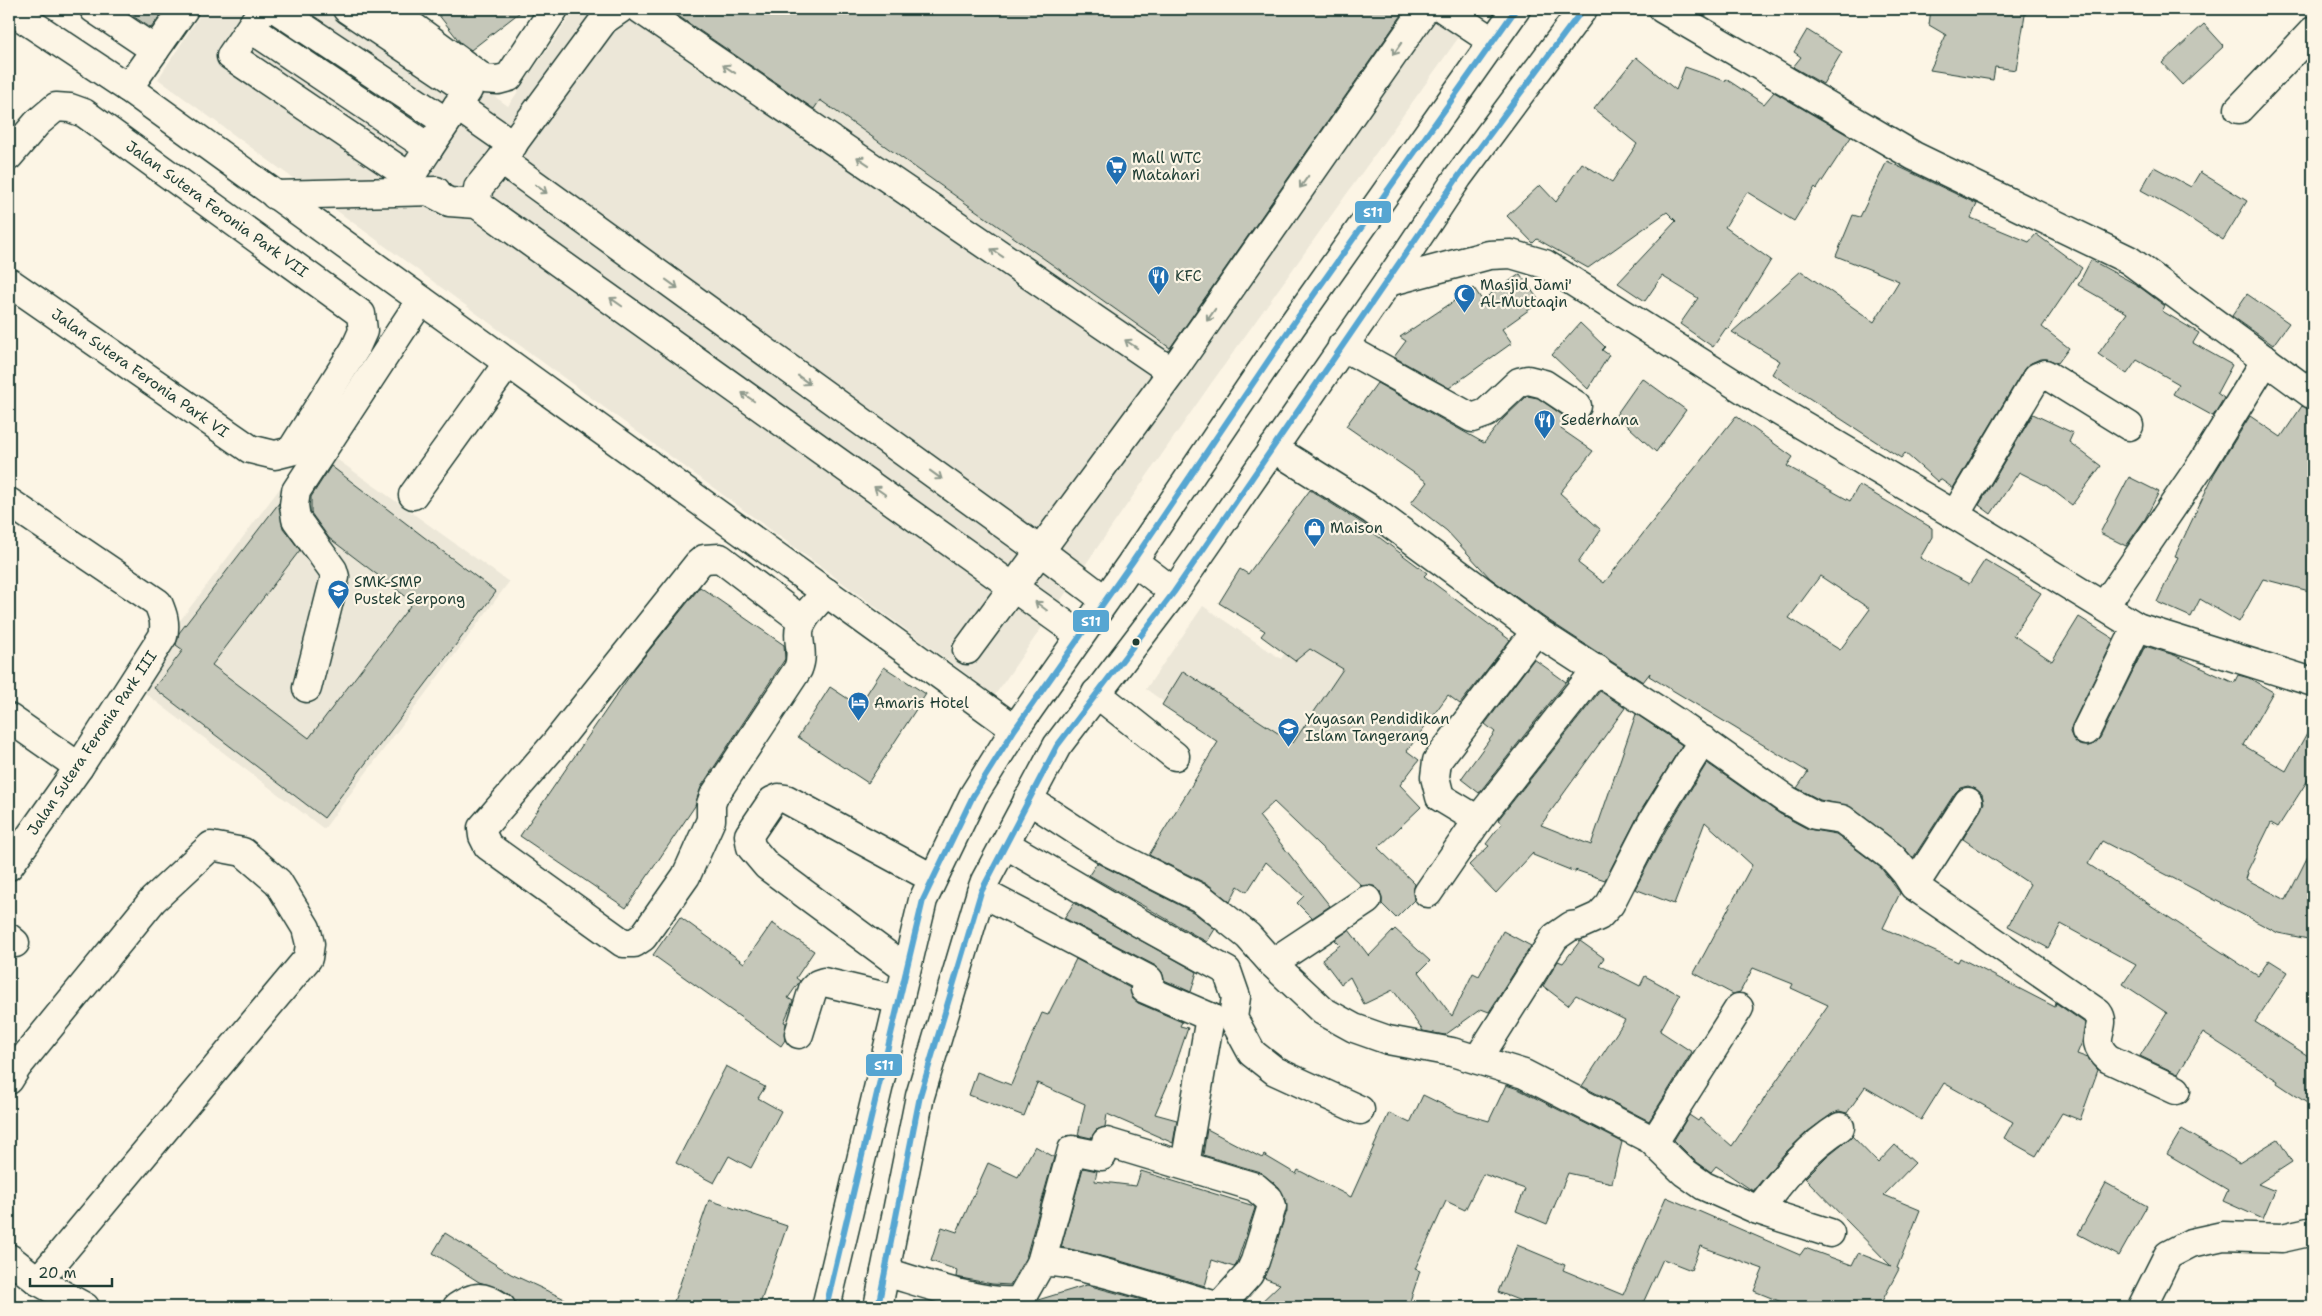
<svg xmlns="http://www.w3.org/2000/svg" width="2322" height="1316" viewBox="0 0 2322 1316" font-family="'Shantell Sans',sans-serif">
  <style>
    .built { fill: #ece7d8 }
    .building { fill: #c5c7b9; stroke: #1f3d34; fill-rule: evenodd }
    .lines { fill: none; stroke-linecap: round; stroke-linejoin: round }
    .minor-casing { stroke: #1f3d34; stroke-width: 31 }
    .major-casing { stroke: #1f3d34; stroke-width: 31 }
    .minor { stroke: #fcf5e5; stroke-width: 28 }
    .major { stroke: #fcf5e5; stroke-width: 28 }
    .bus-1-casing { stroke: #fcf5e5; stroke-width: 10 }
    .bus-1 { stroke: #57a6d2; stroke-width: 6 }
    .oneway { stroke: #8e998c }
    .bus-dot { fill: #1f3d34; stroke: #fcf5e5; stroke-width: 2 }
    .labels { text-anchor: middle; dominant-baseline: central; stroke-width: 4.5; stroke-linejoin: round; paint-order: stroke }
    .poi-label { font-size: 15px; fill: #1f3d34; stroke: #fcf5e5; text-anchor: start }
    .street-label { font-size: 15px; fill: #1f3d34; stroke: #fcf5e5 }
    .line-badge { stroke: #fcf5e5; stroke-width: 2 }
    .badge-label { font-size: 14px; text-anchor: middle; font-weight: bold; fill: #fff }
  </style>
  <rect width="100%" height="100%" fill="#fcf5e5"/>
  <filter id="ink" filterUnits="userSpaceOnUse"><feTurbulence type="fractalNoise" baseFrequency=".02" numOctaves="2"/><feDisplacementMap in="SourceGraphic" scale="10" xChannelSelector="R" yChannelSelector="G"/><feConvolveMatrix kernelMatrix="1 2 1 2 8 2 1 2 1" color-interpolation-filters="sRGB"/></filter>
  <g filter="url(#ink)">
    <g class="built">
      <polygon points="204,9 373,9 508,106 575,9 1479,9 1210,385 995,695 158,79"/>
      <polygon points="314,443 509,582 324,829 145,693 167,638"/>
      <polygon points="1324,592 1417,659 1307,805 1146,689 1203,606 1281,659"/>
    </g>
    <g class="building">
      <polygon points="122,9 165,9 151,28"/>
      <polygon points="434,9 524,9 471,50 460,42"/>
      <polygon points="668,9 1406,9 1170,348 820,100 814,109"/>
      <polygon points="1931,9 2026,9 2016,70 1995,67 1993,80 1930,70 1946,35 1929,25"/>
      <polygon points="2204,24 2224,46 2182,85 2162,63"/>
      <polygon points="1807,30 1842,52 1823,84 1793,67 1801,57 1794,52"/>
      <polygon points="1636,57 1676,90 1685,67 1725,81 1726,79 1764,104 1774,92 1851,137 1817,189 1815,187 1794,221 1747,192 1725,227 1771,260 1728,330 1726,328 1713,347 1680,324 1698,298 1662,276 1645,301 1618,283 1676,221 1667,212 1588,268 1537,239 1533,243 1507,216 1540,185 1556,202 1582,163 1612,182 1637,144 1594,109"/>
      <polygon points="1887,161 1977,204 1971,218 2029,242 2036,234 2082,268 2042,327 2069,348 2058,363 2047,359 2040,359 2031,363 2024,369 1953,488 1940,479 1938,482 1905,453 1901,458 1772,374 1780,361 1732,332 1801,271 1874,322 1899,281 1836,256 1853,215 1860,217"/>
      <polygon points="2154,167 2191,187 2200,172 2247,201 2223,240 2177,210 2141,190"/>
      <polygon points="2091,260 2137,285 2165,306 2162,311 2199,333 2193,343 2232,365 2217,393 2224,398 2213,416 2173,394 2179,384 2137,360 2127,374 2098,354 2127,313 2078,285"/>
      <polygon points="1520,274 1540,302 1502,329 1512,343 1449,388 1394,357 1406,341 1400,337 1474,288 1482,300"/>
      <polygon points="2247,294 2289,323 2273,345 2232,316"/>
      <polygon points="1580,323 1605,347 1602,350 1609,355 1588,389 1552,355"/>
      <polygon points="1642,378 1686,410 1656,452 1616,415"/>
      <path d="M 1377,383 L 1484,443 L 1503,419 L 1527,396 L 1538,398 L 1568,419 L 1561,429 L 1593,451 L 1560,493 L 1601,530 L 1578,563 L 1604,583 L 1736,416 L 1793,457 L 1787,466 L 1850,501 L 1859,485 L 1932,528 L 1932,537 L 1920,558 L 1969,584 L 1985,560 L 2041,593 L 2013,635 L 2052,661 L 2079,617 L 2114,639 L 2072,725 L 2070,732 L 2073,739 L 2079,745 L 2088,746 L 2094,744 L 2100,738 L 2145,646 L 2174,655 L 2234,683 L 2238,675 L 2249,678 L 2273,692 L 2243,745 L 2286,771 L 2313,722 L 2313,772 L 2278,827 L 2271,823 L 2247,872 L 2248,873 L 2246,879 L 2286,900 L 2313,846 L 2313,940 L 2278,933 L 2102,841 L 2088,864 L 2258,976 L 2269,960 L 2288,972 L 2255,1022 L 2313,1059 L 2313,1107 L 2277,1083 L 2278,1081 L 2203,1033 L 2178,1074 L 2140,1056 L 2167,1013 L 2123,984 L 2136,965 L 2061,924 L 2048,948 L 2008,926 L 2030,884 L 1963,839 L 1984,803 L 1982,794 L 1976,789 L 1968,786 L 1960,788 L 1955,793 L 1913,858 L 1901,845 L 1851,807 L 1820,800 L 1797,788 L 1808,772 L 1649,676 L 1650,673 L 1643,682 L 1545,618 L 1490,578 L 1447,531 L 1411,503 L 1427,482 L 1346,426 ZM 1820,576 L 1870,609 L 1840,650 L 1789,618 Z"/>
      <polygon points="2302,406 2313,410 2313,592 2263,579 2239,622 2200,599 2191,617 2157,602 2178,557 2175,556 2214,474 2250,416 2281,437"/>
      <polygon points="2033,414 2073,433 2069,442 2101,466 2072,505 2047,486 2019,472 1991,514 1979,505"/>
      <polygon points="331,466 496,592 324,818 154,688 183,650 176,645 179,633 279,503 283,528 300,550 212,665 309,738 413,602 329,538 311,513 311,497"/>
      <polygon points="2129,477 2159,492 2145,519 2126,546 2100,533"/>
      <polygon points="1310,490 1373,530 1372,532 1427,573 1424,576 1510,640 1460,704 1448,695 1407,751 1419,760 1400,785 1421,807 1378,848 1415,884 1413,891 1414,900 1396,918 1382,904 1382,899 1380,891 1374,886 1362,886 1274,802 1259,816 1330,906 1312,918 1297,903 1304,896 1266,862 1247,892 1238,886 1230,902 1209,885 1149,855 1218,742 1162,705 1183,671 1293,743 1343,669 1310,649 1295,661 1261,636 1265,631 1219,603 1240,569 1248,574"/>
      <polygon points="700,587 784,645 785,659 701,787 695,806 626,908 520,836 635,668"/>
      <polygon points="1534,659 1566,682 1570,677 1479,793 1461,779 1495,732 1485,724"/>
      <polygon points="884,667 926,694 868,783 798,737 830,687 859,706"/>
      <polygon points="1600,691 1625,708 1541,825 1591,845 1636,714 1682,745 1639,814 1605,880 1575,870 1575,872 1533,855 1533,853 1496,893 1469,865 1489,846 1486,844 1502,823 1498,820"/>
      <polygon points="1707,763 1780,814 1808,829 1836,834 1881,868 1900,893 1883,928 1958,962 1960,958 2055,1007 2056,1003 2085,1023 2082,1042 2077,1054 2088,1058 2098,1070 2080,1120 2062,1113 2036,1156 2004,1138 2013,1122 1944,1083 1921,1120 1865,1087 1847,1113 1839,1111 1832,1114 1807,1132 1784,1154 1753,1191 1716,1166 1711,1172 1694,1160 1674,1140 1689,1115 1698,1121 1700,1118 1732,1146 1828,1005 1791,988 1793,984 1753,968 1740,992 1733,994 1694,973 1752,865 1705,822 1674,904 1635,889 1666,830"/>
      <polygon points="1097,863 1193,912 1215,929 1207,942 1089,875"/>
      <polygon points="1074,903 1197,972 1191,992 1164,980 1162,972 1156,966 1064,918"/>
      <polygon points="680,917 744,963 772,923 814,951 796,978 800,981 788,998 793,1001 784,1022 786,1023 785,1040 781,1046 653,955"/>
      <polygon points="1395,929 1430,961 1419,972 1452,1016 1473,973 1479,976 1503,931 1531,946 1489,1012 1481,1009 1445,1035 1423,1031 1393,990 1364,1004 1350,977 1341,984 1322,959 1340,945 1335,940 1349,930 1369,956"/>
      <polygon points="1580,941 1604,958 1599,965 1640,986 1645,976 1680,995 1660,1031 1692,1052 1649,1121 1582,1086 1625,1020 1576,995 1568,1005 1543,986 1558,961 1563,963"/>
      <polygon points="1076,959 1130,988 1132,998 1138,1003 1182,1022 1180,1026 1188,1028 1172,1075 1155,1114 1177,1120 1173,1143 1107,1114 1105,1127 1096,1130 1091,1138 1078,1135 1085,1104 1037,1083 1024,1116 969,1095 977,1072 1011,1085 1042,1013 1048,1015"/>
      <polygon points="726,1066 765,1087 758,1098 781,1111 751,1168 729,1156 714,1183 676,1163"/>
      <polygon points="1506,1085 1518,1089 1622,1142 1612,1183 1568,1173 1547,1224 1516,1211 1525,1189 1483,1174 1465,1210 1446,1201 1415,1269 1420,1271 1408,1307 1256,1307 1280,1284 1264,1278 1287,1211 1286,1200 1279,1187 1260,1172 1203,1155 1207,1129 1262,1158 1264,1155 1296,1174 1298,1170 1351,1197 1389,1113 1410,1123 1423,1095 1458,1112 1489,1121"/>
      <polygon points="2182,1129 2239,1163 2278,1139 2292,1162 2258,1184 2275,1191 2263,1219 2223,1201 2228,1190 2167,1154"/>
      <polygon points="1852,1136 1878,1163 1895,1145 1915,1163 1884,1195 1920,1210 1897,1268 1899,1269 1879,1307 1794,1307 1754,1291 1763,1269 1700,1246 1691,1270 1663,1259 1643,1303 1652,1307 1536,1307 1498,1292 1517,1245 1565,1265 1563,1270 1623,1295 1666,1197 1800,1255 1805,1248 1852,1265 1858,1253 1891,1266 1805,1178 1827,1156"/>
      <polygon points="1035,1146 1054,1157 1026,1257 1010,1285 992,1284 956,1277 957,1270 931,1261 942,1227 957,1232 988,1163 1018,1177"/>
      <polygon points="1083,1168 1097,1171 1095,1181 1136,1186 1141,1171 1254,1206 1255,1208 1236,1265 1234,1267 1212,1260 1205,1286 1117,1260 1061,1247"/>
      <polygon points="2106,1183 2147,1206 2119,1256 2078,1234"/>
      <polygon points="709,1200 787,1226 759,1307 672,1307"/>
      <polygon points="445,1233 511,1274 582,1307 528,1307 515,1302 509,1294 501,1289 479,1282 433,1253"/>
      <polygon points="1087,1285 1124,1295 1166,1307 1034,1307 1038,1300"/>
    </g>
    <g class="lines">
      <defs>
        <g id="minor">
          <polyline points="9,9 128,88 1015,729"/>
          <polyline points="94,9 155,50"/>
          <polyline points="276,9 446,122"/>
          <polyline points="347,9 468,90 429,148"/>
          <polyline points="389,9 484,79 498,80 509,77 554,9"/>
          <polyline points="640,9 1172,372"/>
          <polyline points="1444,9 1492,41"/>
          <polyline points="1663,9 1914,156 2129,260 2313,395"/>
          <polyline points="250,28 429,148 410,177 231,56 263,9"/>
          <polyline points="128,88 184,9"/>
          <polyline points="457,106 513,145"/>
          <polyline points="2239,109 2313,31"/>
          <polyline points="9,156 37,123 56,107 70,108 84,113 361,314 363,331 355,349 291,451 275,455 250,449 9,282"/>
          <polyline points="501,160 1039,550 1105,600"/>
          <polyline points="432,193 449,202 477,204 1080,635"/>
          <polyline points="275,195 436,191"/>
          <polyline points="477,204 478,188 501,160 604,20 620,9"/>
          <polyline points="1388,282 1489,255 1511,254 1545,264 1760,400 1955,515 2137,627 2313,682"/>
          <polyline points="1342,346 1472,418 1486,413 1519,382 1528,380 1544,384 1577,406"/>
          <path d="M 1273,448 L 1372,510 L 1536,631 L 1676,722 L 1787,800 L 1815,815 L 1842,819 L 1892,857 L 1905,872 L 1914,886 L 2098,1013 C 2109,1027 2085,1039 2109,1059 L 2176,1090"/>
          <polyline points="413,495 508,363"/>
          <path d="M 9,502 L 158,603 C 163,615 166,623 163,636 L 79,767 L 9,866"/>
          <polyline points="1955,515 2037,377 2045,374 2129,426"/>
          <polyline points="2105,605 2203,462 2266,360"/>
          <path d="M 803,621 L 720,558 L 704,559 L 698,564 L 554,745 L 482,828 L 483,836 L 488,846 L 623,943 L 634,943 L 643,937 L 686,876 L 711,820 L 711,804 L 714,796 L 798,669 C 805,652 796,639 800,627 C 804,614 818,603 826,592"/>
          <polyline points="967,650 1172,372 1425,9"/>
          <polyline points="307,688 335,577 333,570 296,519 294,505 296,491 421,300"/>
          <polyline points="1096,693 1175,756"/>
          <polyline points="9,718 79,767"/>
          <polyline points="2086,731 2137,627"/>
          <polyline points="1028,799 1109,852 1202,899 1248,936 1272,963 1323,1011 1354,1028 1388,1040 1452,1052 1524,1074 1650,1139 1684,1172 1704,1186 1758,1210 1830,1233"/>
          <polyline points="1478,820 1440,797 1435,777 1437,761 1536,631"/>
          <polyline points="1005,844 1138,922 1227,971 1236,997 1233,1018 1252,1053 1275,1071 1360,1110"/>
          <polyline points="1914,886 1968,802"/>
          <polyline points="981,892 1149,980 1145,989 1210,1017 1185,1165"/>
          <polyline points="1428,893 1478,820 1597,669"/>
          <polyline points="9,938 15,943"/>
          <polyline points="1272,963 1367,900"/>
          <polyline points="906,969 767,866 751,847 749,835 772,801 779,798 786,799 932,878"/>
          <polyline points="799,1034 813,989 818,984 824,982 899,1000"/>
          <polyline points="1478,1059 1555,937 1571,926 1579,925 1599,916 1610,904 1652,822 1703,740"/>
          <polyline points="9,1080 17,1067 153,900 211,846 243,852 278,882 306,928 310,944 308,958 38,1281"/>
          <polyline points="1654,1142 1739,1008"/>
          <path d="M 1758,1210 C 1783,1179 1806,1148 1840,1127"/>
          <polyline points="9,1258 38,1281 85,1307"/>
          <polyline points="1041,1263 1072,1150 1102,1156 1106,1142 1255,1187 1269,1199 1272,1206 1255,1261 1249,1274 1219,1307"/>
          <path d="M 885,1272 C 918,1281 989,1307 1020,1300 L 1041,1263 C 1060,1260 1079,1267 1097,1271 C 1139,1282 1179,1295 1220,1307"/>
          <path d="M 457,1307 C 476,1295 481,1295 501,1307"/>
          <polyline points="2142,1307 2168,1255 2191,1243 2223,1236 2282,1238 2313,1231"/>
        </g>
        <g id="major">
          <polyline points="1133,561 1174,592"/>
          <polyline points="826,1307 923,900 973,796 1015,729 1133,561 1291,327 1516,9"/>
          <polyline points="878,1307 920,1096 981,892 985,881 1057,746 1174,592 1388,282 1458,177 1583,9"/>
        </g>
      </defs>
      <use href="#minor" class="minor-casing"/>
      <use href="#major" class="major-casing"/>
      <use href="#minor" class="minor"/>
      <use href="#major" class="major"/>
      <defs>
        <g id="bus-1">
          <polyline points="826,1307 923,900 973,796 1015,729 1133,561 1291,327 1516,9"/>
          <polyline points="878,1307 920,1096 981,892 1057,746 1174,592 1458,177 1583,9"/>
        </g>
      </defs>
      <use href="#bus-1" class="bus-1-casing"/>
      <use href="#bus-1" class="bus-1"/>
    </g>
    <defs><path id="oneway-shaft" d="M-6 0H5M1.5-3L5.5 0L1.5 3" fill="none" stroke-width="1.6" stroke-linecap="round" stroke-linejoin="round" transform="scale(1.25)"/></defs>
    <g class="oneway">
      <use href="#oneway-shaft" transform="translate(1397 49) rotate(125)"/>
      <use href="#oneway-shaft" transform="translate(729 69) rotate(-146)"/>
      <use href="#oneway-shaft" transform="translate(863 161) rotate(-146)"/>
      <use href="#oneway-shaft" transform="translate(1304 182) rotate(125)"/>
      <use href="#oneway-shaft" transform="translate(541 189) rotate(36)"/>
      <use href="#oneway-shaft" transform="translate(997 253) rotate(-146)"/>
      <use href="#oneway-shaft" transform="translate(672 284) rotate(36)"/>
      <use href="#oneway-shaft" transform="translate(616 302) rotate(-145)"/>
      <use href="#oneway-shaft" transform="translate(1211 315) rotate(125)"/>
      <use href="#oneway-shaft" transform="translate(1131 344) rotate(-146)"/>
      <use href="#oneway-shaft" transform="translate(804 380) rotate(36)"/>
      <use href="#oneway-shaft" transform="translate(748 397) rotate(-145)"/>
      <use href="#oneway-shaft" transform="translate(936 475) rotate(36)"/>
      <use href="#oneway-shaft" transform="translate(880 491) rotate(-145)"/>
      <use href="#oneway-shaft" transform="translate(1041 606) rotate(-143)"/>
    </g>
  </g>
  <defs>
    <symbol id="supermarket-pin" viewBox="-11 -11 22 30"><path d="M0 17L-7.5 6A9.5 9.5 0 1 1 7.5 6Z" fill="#1f6fb2" stroke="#fcf5e5"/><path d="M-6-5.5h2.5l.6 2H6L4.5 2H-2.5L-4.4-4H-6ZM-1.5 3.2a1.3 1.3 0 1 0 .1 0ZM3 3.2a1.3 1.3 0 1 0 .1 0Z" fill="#fff"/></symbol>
    <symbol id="restaurant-pin" viewBox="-11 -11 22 30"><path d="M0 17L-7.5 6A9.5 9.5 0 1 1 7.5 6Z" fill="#1f6fb2" stroke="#fcf5e5"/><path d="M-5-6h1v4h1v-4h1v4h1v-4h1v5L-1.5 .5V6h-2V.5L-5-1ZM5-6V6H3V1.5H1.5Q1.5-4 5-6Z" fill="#fff"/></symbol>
    <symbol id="mosque-pin" viewBox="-11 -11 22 30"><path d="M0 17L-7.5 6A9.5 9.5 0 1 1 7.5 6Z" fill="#1f6fb2" stroke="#fcf5e5"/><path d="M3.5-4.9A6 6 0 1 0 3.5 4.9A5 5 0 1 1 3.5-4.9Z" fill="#fff"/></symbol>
    <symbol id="shop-pin" viewBox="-11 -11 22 30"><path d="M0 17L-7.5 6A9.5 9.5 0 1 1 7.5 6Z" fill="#1f6fb2" stroke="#fcf5e5"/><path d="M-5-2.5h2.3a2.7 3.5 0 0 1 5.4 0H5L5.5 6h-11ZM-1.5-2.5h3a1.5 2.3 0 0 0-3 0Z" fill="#fff"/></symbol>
    <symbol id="school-pin" viewBox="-11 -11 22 30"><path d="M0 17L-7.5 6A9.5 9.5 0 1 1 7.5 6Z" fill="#1f6fb2" stroke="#fcf5e5"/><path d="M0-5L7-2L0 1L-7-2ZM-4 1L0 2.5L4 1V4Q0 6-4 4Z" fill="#fff"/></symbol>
    <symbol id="hotel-pin" viewBox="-11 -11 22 30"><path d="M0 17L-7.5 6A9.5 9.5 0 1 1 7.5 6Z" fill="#1f6fb2" stroke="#fcf5e5"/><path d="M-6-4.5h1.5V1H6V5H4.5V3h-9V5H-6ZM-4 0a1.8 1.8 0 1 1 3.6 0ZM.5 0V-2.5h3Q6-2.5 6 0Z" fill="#fff"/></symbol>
  </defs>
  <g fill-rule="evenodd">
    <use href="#supermarket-pin" x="1104" y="154" width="25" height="34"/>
    <use href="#restaurant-pin" x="1146" y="264" width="25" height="34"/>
    <use href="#mosque-pin" x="1452" y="282" width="25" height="34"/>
    <use href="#restaurant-pin" x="1532" y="408" width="25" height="34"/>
    <use href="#shop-pin" x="1302" y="516" width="25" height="34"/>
    <use href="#school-pin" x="326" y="578" width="25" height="34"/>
    <use href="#hotel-pin" x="846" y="690" width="25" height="34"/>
    <use href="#school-pin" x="1276" y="716" width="25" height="34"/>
  </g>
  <circle class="bus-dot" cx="1136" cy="642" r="4.5"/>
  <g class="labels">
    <g class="poi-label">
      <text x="1132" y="158">Mall WTC<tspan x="1132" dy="17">Matahari</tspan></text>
      <text x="1175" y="276">KFC</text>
      <text x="1480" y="285">Masjid Jami'<tspan x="1480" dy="17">Al-Muttaqin</tspan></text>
      <text x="1561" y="420">Sederhana</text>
      <text x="1330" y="528">Maison</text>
      <text x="354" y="582">SMK-SMP<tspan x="354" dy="17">Pustek Serpong</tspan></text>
      <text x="874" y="703">Amaris Hotel</text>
      <text x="1305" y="719">Yayasan Pendidikan<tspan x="1305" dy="17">Islam Tangerang</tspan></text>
    </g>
    <g class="street-label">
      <text transform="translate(217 209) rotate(36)">Jalan Sutera Feronia Park VII</text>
      <text transform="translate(140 373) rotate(35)">Jalan Sutera Feronia Park VI</text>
      <text transform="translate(92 743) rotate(-56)">Jalan Sutera Feronia Park III</text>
    </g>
  </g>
  <g class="line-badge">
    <rect x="1354" y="200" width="38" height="24" rx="5" fill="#57a6d2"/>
    <rect x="1072" y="609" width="38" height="24" rx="5" fill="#57a6d2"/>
    <rect x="865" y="1053" width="38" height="24" rx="5" fill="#57a6d2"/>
  </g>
  <g class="badge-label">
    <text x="1373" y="217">S11</text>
    <text x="1091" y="626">S11</text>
    <text x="884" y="1070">S11</text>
  </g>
  <rect width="2322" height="1316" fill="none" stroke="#fcf5e5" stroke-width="30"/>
  <rect x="15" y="15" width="2292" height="1286" fill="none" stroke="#1f3d34" stroke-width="2" filter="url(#ink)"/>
  <path d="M30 1278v8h82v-8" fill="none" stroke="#1f3d34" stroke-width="2.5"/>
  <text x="38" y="1278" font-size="15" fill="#1f3d34" stroke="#fcf5e5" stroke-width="4" paint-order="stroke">20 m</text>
</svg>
